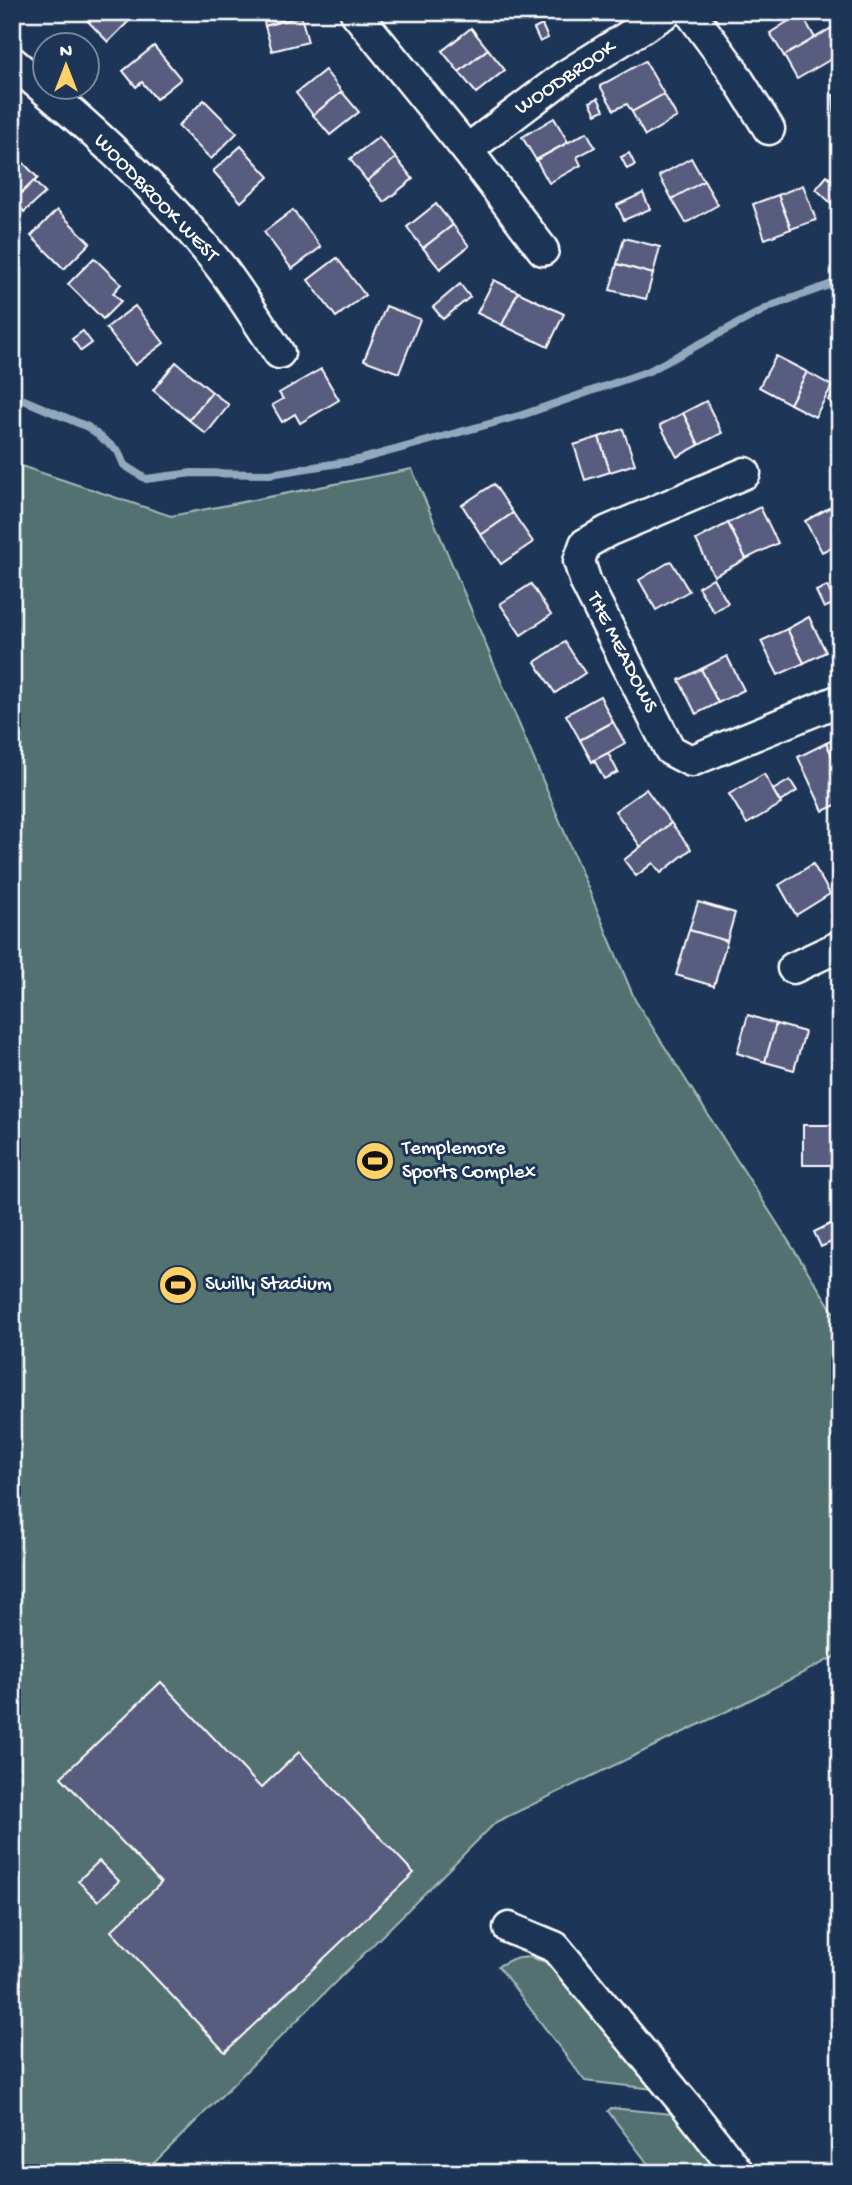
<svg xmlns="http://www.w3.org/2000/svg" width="852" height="2185" viewBox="0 0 852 2185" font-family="'Gochi Hand',sans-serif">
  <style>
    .green { fill: #527170; stroke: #a8b8b8; stroke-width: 2 }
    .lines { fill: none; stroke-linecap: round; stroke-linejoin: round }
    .stream { stroke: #92a8bd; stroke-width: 8 }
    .building { fill: #595b7f; stroke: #fff; stroke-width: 2 }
    .minor-casing { stroke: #fff; stroke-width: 35 }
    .minor { stroke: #1d3557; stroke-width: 30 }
    .labels { text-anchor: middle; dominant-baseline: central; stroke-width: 6; stroke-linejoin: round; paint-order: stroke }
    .street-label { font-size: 21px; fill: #fff; stroke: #1d3557 }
    .poi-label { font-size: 21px; fill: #fff; stroke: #1d3557; text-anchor: start }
  </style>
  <rect width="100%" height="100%" fill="#1d3557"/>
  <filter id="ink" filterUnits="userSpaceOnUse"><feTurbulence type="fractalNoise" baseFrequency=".0143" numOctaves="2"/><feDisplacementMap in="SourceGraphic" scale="14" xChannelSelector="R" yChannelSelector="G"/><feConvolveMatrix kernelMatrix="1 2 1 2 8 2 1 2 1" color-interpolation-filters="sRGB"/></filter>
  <g filter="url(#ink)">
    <g class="green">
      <polygon points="12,463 171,516 412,469 635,1000 840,1322 840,1654 742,1704 496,1822 144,2173 12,2173"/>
      <polygon points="529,1957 546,1962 559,1970 662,2090 585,2081 498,1966 512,1959"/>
      <polygon points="611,2108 672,2114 722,2173 655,2173 608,2111"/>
    </g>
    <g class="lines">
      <polyline class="stream" points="12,395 88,427 118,451 124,465 146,479 192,473 270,474 358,460 522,415 649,371 771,306 840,281"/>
    </g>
    <g class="building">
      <polygon points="79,12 130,12 134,16 108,42"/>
      <polygon points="262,12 300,12 301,16 265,26"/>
      <polygon points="801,13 815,38 784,56 770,33"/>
      <polygon points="301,16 308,42 272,51 265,26"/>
      <polygon points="542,25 548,38 540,42 534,29"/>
      <polygon points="835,26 840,35 840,54 797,79 784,56"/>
      <polygon points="471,28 488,49 459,72 442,51"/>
      <polygon points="154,46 181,79 156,99 142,82 136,87 123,71"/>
      <polygon points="488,49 505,70 476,93 459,72"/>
      <polygon points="645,61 664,94 632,112 627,104 614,110 600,86"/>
      <polygon points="325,70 342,92 313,115 296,93"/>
      <polygon points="342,92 359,112 330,135 313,115"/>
      <polygon points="664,94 677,117 645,136 632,112"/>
      <polygon points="833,95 840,95 840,121 835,122"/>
      <polygon points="598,98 604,110 596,114 590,102"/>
      <polygon points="204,100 237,133 211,159 178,126"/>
      <polygon points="554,118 568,142 536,160 522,137"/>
      <polygon points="587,132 595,147 577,157 581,165 549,183 536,160"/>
      <polygon points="379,137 396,158 367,181 350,159"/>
      <polygon points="241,146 269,177 241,202 213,171"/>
      <polygon points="12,151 38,178 12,202"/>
      <polygon points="629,153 635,165 627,169 621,157"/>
      <polygon points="396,158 413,179 384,202 367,181"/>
      <polygon points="691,158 704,181 672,199 659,176"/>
      <polygon points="827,176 840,188 840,205 836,208 816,189"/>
      <polygon points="34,181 45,193 24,212 14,200"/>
      <polygon points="704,181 718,205 686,223 672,199"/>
      <polygon points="803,185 816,220 791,229 778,195"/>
      <polygon points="643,193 650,209 624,220 617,205"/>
      <polygon points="778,195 791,229 765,239 753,204"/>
      <polygon points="436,204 453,225 423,248 407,227"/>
      <polygon points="57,210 90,243 64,269 31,236"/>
      <polygon points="293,210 321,247 292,269 264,232"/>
      <polygon points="453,225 469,246 440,269 423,248"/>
      <polygon points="624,238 660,247 653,274 617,264"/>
      <polygon points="94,258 121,284 113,293 121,301 103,319 68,284"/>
      <polygon points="337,258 365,295 336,317 308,280"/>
      <polygon points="617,264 653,274 646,299 610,290"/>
      <polygon points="494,280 518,292 502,325 477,313"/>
      <polygon points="460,284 470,297 443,319 433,307"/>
      <polygon points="518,292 564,314 548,347 502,325"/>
      <polygon points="135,306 164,343 135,365 106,328"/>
      <polygon points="386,306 420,319 399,373 364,360"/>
      <polygon points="83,331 92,343 81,351 72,339"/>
      <polygon points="776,356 807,372 790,404 759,387"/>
      <polygon points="176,362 212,392 189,420 153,390"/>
      <polygon points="321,369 339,400 300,423 295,414 282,422 272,405 283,399 279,393"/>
      <polygon points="807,372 832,386 815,417 790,404"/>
      <polygon points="840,386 840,410 828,400"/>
      <polygon points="212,392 229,405 206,434 189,420"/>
      <polygon points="706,401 722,433 699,445 683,413"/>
      <polygon points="683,413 699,445 677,457 660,425"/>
      <polygon points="623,429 635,464 610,472 599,437"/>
      <polygon points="599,437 610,472 585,480 574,445"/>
      <polygon points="494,484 513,513 481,535 462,505"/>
      <polygon points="838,503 840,543 822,552 805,521"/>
      <polygon points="760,507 778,543 746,559 728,523"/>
      <polygon points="513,513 533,542 501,564 481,535"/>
      <polygon points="728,523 746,559 714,576 696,540"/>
      <polygon points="671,561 689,591 656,610 639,580"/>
      <polygon points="713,578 728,603 714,612 698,587"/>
      <polygon points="531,584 551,615 521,635 500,604"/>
      <polygon points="827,586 835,603 824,608 816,591"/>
      <polygon points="809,617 826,652 804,663 787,629"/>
      <polygon points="787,629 804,663 778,675 761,641"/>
      <polygon points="565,642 585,673 555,693 535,662"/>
      <polygon points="727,656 744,690 718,703 701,669"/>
      <polygon points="701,669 718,703 696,714 679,680"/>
      <polygon points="600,696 613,722 580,740 566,715"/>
      <polygon points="613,722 625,743 592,762 580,740"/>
      <polygon points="840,737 840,772 826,743"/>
      <polygon points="826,743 840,772 840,803 823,811 798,757"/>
      <polygon points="608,753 618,772 604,779 594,760"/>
      <polygon points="764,774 781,804 747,824 729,794"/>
      <polygon points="790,780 797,791 780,802 773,790"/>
      <polygon points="646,789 671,823 641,847 615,811"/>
      <polygon points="671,823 691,849 661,873 653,863 636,876 624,860"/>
      <polygon points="813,864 830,894 796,915 779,885"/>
      <polygon points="698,902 735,913 727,941 689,930"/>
      <polygon points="689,930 727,941 714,986 676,975"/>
      <polygon points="748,1015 776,1024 765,1062 737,1053"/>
      <polygon points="776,1024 805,1032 794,1070 765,1062"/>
      <rect x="803" y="1125" width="35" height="40"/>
      <polygon points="840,1219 840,1238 821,1247 814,1232"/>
      <polygon points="161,1682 261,1788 299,1752 414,1873 225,2052 111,1931 161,1883 61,1777"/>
      <polygon points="99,1861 119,1881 98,1901 78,1881"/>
    </g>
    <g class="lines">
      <defs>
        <g id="minor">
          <polyline points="690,12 729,65 769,129"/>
          <polyline points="356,13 467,150 543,250"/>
          <path d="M 12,62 C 83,121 154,184 212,256 C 237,286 257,321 279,353"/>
          <polyline points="467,150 565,76 667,12"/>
          <polyline points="745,473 608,531 585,544 579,561 586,583 670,750 691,761 840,700"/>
          <polyline points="793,968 840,946"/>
          <polyline points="509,1928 555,1947 688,2108 739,2173"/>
        </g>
      </defs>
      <use href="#minor" class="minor-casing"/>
      <use href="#minor" class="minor"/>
    </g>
  </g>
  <defs>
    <symbol id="stadium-disc" viewBox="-11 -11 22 22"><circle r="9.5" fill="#ffd166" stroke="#1d3557"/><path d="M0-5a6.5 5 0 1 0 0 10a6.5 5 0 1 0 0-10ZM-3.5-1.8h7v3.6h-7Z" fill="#111"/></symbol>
  </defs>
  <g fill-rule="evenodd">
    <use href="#stadium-disc" x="353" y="1139" width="44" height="44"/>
    <use href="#stadium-disc" x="156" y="1263" width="44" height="44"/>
  </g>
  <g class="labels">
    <g class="street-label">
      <text transform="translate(566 79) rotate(-34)">WOODBROOK</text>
      <text transform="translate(155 199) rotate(46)">WOODBROOK WEST</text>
      <text transform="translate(621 653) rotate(63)">THE MEADOWS</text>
    </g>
    <g class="poi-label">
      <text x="402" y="1149">Templemore<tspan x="402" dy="24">Sports Complex</tspan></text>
      <text x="205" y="1285">Swilly Stadium</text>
    </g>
  </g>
  <rect width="852" height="2185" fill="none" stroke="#1d3557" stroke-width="42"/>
  <rect x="21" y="21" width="810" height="2143" fill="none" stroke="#fff" stroke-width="2.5" filter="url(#ink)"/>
  <g transform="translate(66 66)"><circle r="33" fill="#1d3557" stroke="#77869a" stroke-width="2"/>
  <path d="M0-5L12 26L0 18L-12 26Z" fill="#ffd166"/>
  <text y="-10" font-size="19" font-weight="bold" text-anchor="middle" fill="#ffffff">N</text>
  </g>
</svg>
